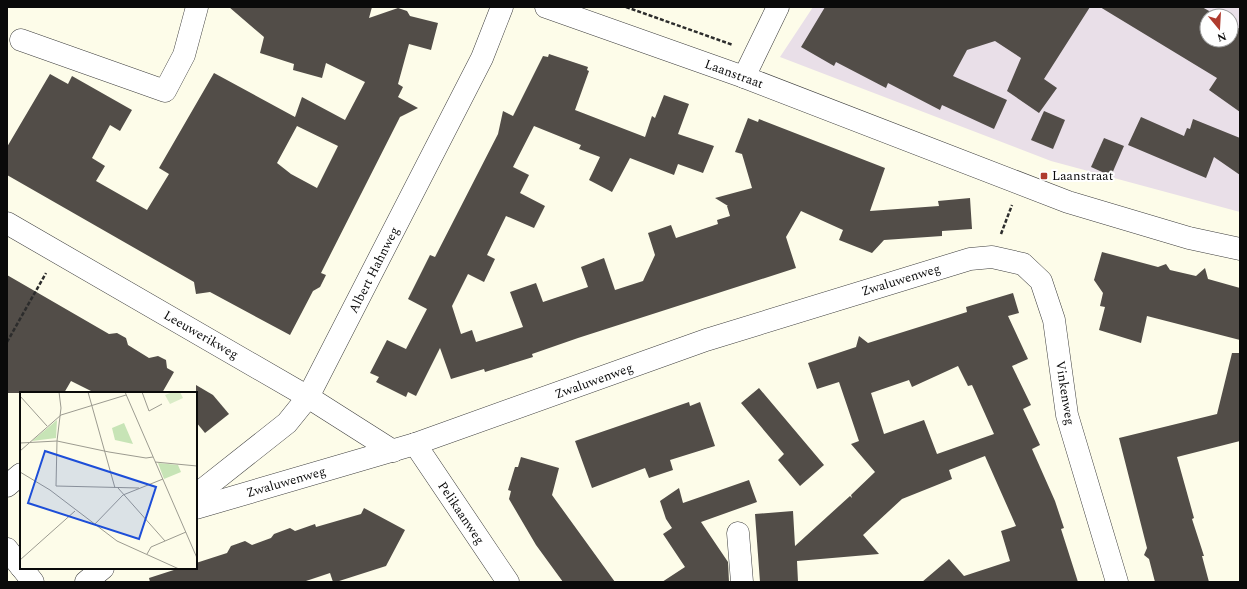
<svg xmlns="http://www.w3.org/2000/svg" width="1247" height="589" viewBox="0 0 1247 589" font-family="Spectral,serif">
  <style>
    .industrial { fill: #e9dfe8; fill-rule: evenodd }
    .building { fill: #524d48; fill-rule: evenodd }
    .lines { fill: none; stroke-linecap: round; stroke-linejoin: round }
    .minor-casing { stroke: #3d3d3d; stroke-width: 23 }
    .path { stroke: #2c2c2c; stroke-width: 2.5; stroke-dasharray: 4 2; stroke-linecap: butt }
    .minor { stroke: #fff; stroke-width: 22 }
    .poi-dot { fill: #af3b2e; stroke: #fff; stroke-width: 1.5 }
    .labels { text-anchor: middle; dominant-baseline: central; stroke-width: 4; stroke-linejoin: round; paint-order: stroke }
    .street-label { font-size: 13px; fill: #0a0a0a; stroke: #fff }
    .poi-label { font-size: 13px; fill: #0a0a0a; stroke: #fff; text-anchor: start }
    .inset-road { fill: none; stroke: #9c9b90; stroke-width: 1 }
    .view { fill: #1d4ed8; fill-opacity: 0.15; stroke: #1d4ed8; stroke-width: 2 }
    .inset-edge { fill: none; stroke: #0a0a0a; stroke-width: 2 }
  </style>
  <rect width="100%" height="100%" fill="#fdfce9"/>
  <path class="industrial" d="M 813,7 L 1240,7 L 1240,212 L 1051,161 L 780,57 ZM 1207,16 L 1231,16 L 1231,40 L 1207,40 Z"/>
  <g class="building">
    <path d="M 229,7 L 372,7 L 369,18 L 398,8 L 407,11 L 410,16 L 438,23 L 431,50 L 409,44 L 398,84 L 403,87 L 398,97 L 418,108 L 400,117 L 321,273 L 326,275 L 320,287 L 313,291 L 290,335 L 210,292 L 196,294 L 194,282 L 7,175 L 7,147 L 50,74 L 68,84 L 72,76 L 132,110 L 120,131 L 110,125 L 92,158 L 105,166 L 96,181 L 147,210 L 169,174 L 159,168 L 214,73 L 295,117 L 302,97 L 345,120 L 365,82 L 326,63 L 322,78 L 293,70 L 294,64 L 260,53 L 264,37 ZM 297,126 L 338,146 L 317,188 L 291,174 L 277,163 Z"/>
    <polygon points="825,7 1090,7 1044,79 1057,88 1039,113 1007,91 1021,58 995,41 967,50 953,76 1007,100 994,129 942,105 940,110 888,83 886,88 836,62 834,66 801,47"/>
    <polygon points="1100,7 1202,7 1218,16 1207,16 1207,40 1231,40 1231,24 1240,29 1240,112 1209,90 1217,78"/>
    <polygon points="549,54 588,67 587,70 589,71 575,110 645,137 652,116 655,118 664,95 689,104 678,134 714,146 703,173 678,164 674,175 630,158 612,192 589,180 600,157 579,149 581,145 534,126 513,167 529,175 520,193 545,206 534,228 506,216 487,255 495,259 484,282 468,274 452,306 461,334 472,330 476,342 523,327 510,292 536,283 543,302 588,287 581,267 604,258 615,290 643,281 655,255 648,233 671,225 676,238 718,224 717,220 730,216 727,206 728,206 715,198 752,188 742,154 735,152 748,118 758,122 759,119 885,168 870,211 939,206 938,201 970,198 972,229 942,231 942,236 884,240 872,253 839,240 843,230 801,211 786,237 796,268 578,338 532,354 533,357 485,372 484,369 451,379 440,348 416,396 408,392 406,397 376,382 379,377 370,373 387,340 406,349 427,309 408,299 430,255 435,257 498,134 503,111 513,116 543,56 548,57"/>
    <polygon points="1044,111 1065,120 1053,149 1031,140"/>
    <polygon points="1141,117 1184,136 1187,128 1190,129 1193,119 1240,138 1240,175 1214,157 1206,178 1128,145"/>
    <polygon points="1104,138 1124,146 1111,176 1091,167"/>
    <polygon points="1102,252 1158,267 1166,264 1170,270 1196,276 1205,268 1208,279 1240,288 1240,340 1147,316 1141,343 1099,330 1105,307 1100,306 1103,293 1094,280"/>
    <polygon points="7,275 109,334 117,333 126,338 128,345 149,358 158,356 166,360 167,368 174,372 162,393 95,393 71,381 64,393 7,393"/>
    <path d="M 1013,293 L 1019,313 L 1008,316 L 1028,359 L 1012,366 L 1031,405 L 1023,409 L 1040,445 L 1032,449 L 1055,501 L 1064,528 L 1061,529 L 1078,582 L 922,582 L 949,559 L 964,576 L 1010,561 L 1001,531 L 1016,526 L 985,456 L 949,470 L 952,479 L 902,499 L 863,535 L 879,554 L 797,561 L 798,582 L 760,582 L 755,514 L 793,511 L 795,546 L 850,496 L 852,498 L 851,495 L 875,472 L 851,444 L 859,441 L 839,382 L 817,389 L 808,363 L 856,347 L 859,336 L 868,343 L 967,312 L 966,307 ZM 958,366 L 968,386 L 972,385 L 994,434 L 937,454 L 924,420 L 884,434 L 871,393 L 909,380 L 912,387 Z"/>
    <polygon points="1232,353 1240,353 1240,441 1177,457 1194,518 1192,519 1204,556 1202,556 1209,582 1155,582 1149,559 1144,555 1147,548 1119,438 1217,414"/>
    <polygon points="196,385 213,395 229,414 205,433 196,422"/>
    <polygon points="759,388 824,465 800,486 778,460 784,454 741,403"/>
    <polygon points="689,402 690,406 700,402 715,446 670,460 673,470 649,478 645,468 592,488 575,441"/>
    <polygon points="521,457 559,468 552,495 615,582 563,582 536,545 509,499 511,491 508,490 515,467 518,467"/>
    <polygon points="749,480 757,502 701,522 728,562 729,582 662,582 685,567 663,534 672,528 666,519 660,501 679,488 683,503"/>
    <polygon points="364,508 405,530 386,566 336,582 333,582 330,573 303,582 150,582 149,578 180,568 196,568 196,563 227,553 231,546 245,541 252,545 271,538 274,534 290,528 295,531 315,524 316,527 361,514"/>
  </g>
  <g class="lines">
    <defs>
      <g id="minor">
        <polyline points="546,7 744,77 1068,202 1189,238 1240,249"/>
        <polyline points="21,40 165,91 184,55 197,7"/>
        <polyline points="744,77 778,7"/>
        <polyline points="7,223 308,397 393,451"/>
        <polyline points="415,444 508,582"/>
        <polyline points="7,486 21,474"/>
        <polyline points="196,495 287,423 308,397 482,58 502,7"/>
        <polyline points="196,508 415,444 706,340 970,259 992,257 1023,264 1041,281 1054,320 1067,415 1117,582"/>
        <polyline points="738,533 742,582"/>
        <polyline points="7,549 21,567"/>
        <polyline points="22,568 33,582"/>
        <polyline points="86,582 103,568"/>
      </g>
    </defs>
    <use href="#minor" class="minor-casing"/>
    <g class="path">
      <polyline points="626,7 733,45"/>
      <polyline points="1001,234 1012,205"/>
      <polyline points="7,342 46,273"/>
    </g>
    <use href="#minor" class="minor"/>
  </g>
  <rect class="poi-dot" x="1040" y="172" width="8" height="8" rx="2"/>
  <g class="labels">
    <g class="street-label">
      <text transform="translate(734 74) rotate(20)">Laanstraat</text>
      <text transform="translate(374 270) rotate(-63)">Albert Hahnweg</text>
      <text transform="translate(901 280) rotate(-17)">Zwaluwenweg</text>
      <text transform="translate(201 335) rotate(30)">Leeuwerikweg</text>
      <text transform="translate(594 381) rotate(-20)">Zwaluwenweg</text>
      <text transform="translate(1065 393) rotate(81)">Vinkenweg</text>
      <text transform="translate(286 482) rotate(-16)">Zwaluwenweg</text>
      <text transform="translate(461 513) rotate(56)">Pelikaanweg</text>
    </g>
    <g class="poi-label">
      <text x="1052" y="176">Laanstraat</text>
    </g>
  </g>
  <g transform="translate(20 392)">
    <rect width="177" height="177" fill="#fdfce9"/>
    <path d="M 37,28 L 36,46 L 12,49 ZM 104,31 L 113,52 L 95,48 L 92,36 ZM 138,71 L 158,73 L 161,80 L 144,87 Z" fill="#c7e4b6"/>
    <path d="M 153,0 L 160,0 L 163,6 L 150,12 L 145,3 Z" fill="#daecc7"/>
    <path class="inset-road" d="M 39,0 L 41,16 L 37,49 L 36,94 L 119,96M 68,0 L 95,96M 105,0 L 177,166M 122,0 L 129,19 L 142,12M 0,4 L 27,34M 0,51 L 37,49 L 89,60 L 126,66 L 133,65M 0,59 L 41,23 L 106,3M 135,70 L 177,74M 0,80 L 30,98 L 97,149 L 159,177M 98,96 L 145,149M 74,133 L 103,103 L 143,87M 127,162 L 131,155 L 166,140M 0,168 L 55,119"/>
    <path class="view" d="M 25,59 L 136,95 L 119,147 L 8,111 Z"/>
    <rect width="177" height="177" class="inset-edge"/>
  </g>
  <rect width="1247" height="589" fill="none" stroke="#0a0a0a" stroke-width="16"/>
  <g transform="translate(1219 28) rotate(162)"><circle r="19" fill="#ffffff" stroke="#9d9d9d"/>
  <path d="M0-3L7 15L0 10L-7 15Z" fill="#af3b2e"/>
  <text y="-6" font-size="11" font-weight="bold" text-anchor="middle" fill="#0a0a0a">N</text>
  </g>
</svg>
